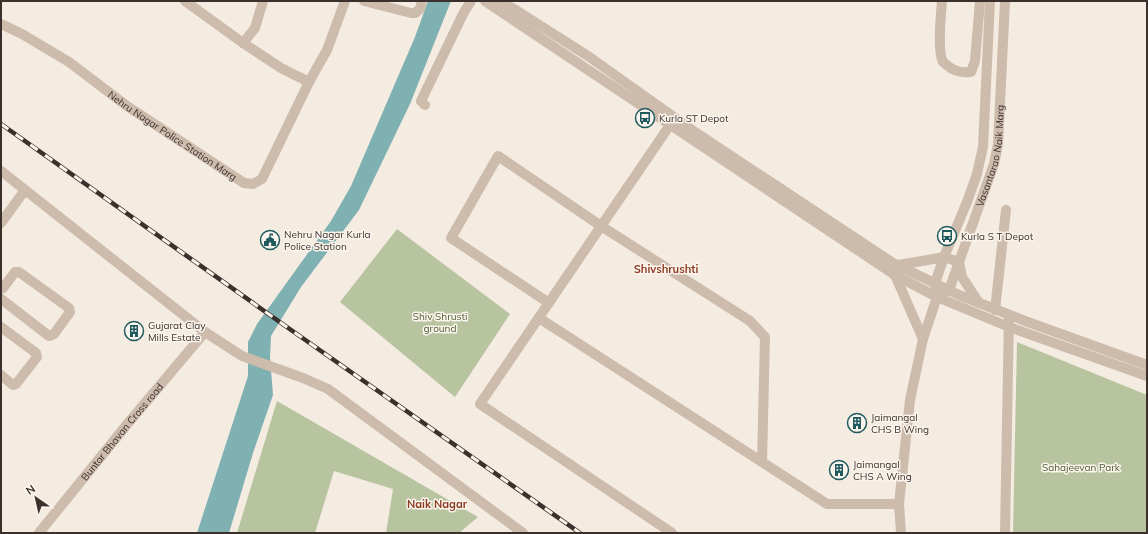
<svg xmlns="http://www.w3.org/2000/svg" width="1148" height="534" viewBox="0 0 1148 534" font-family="Mulish,sans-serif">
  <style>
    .green { fill: #b8c4a0 }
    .water { fill: #7fb0b2 }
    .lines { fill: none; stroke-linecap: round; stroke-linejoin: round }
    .minor { stroke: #cdbbac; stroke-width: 10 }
    .tertiary { stroke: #cdbbac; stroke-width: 10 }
    .rail-casing { stroke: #3b302b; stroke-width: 4.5 }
    .rail { stroke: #fbf5ee; stroke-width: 3; stroke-dasharray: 9; stroke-linecap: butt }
    .labels { text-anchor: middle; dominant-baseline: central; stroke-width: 3; stroke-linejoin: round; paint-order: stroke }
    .poi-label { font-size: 10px; fill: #3b302b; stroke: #fbf5ee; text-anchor: start }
    .street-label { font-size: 10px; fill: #3b302b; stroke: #fbf5ee }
    .park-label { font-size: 10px; fill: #4a5a2e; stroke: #fbf5ee }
    .neighbourhood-label { font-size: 11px; font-weight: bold; fill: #8c3b22; stroke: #fbf5ee }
  </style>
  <rect width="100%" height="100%" fill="#f4ebe1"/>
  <g class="green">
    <polygon points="397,229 510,314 455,397 340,302"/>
    <polygon points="1017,342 1147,395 1147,533 1013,533"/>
    <polygon points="277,401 478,517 459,533 386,533 393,489 334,471 315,533 237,533"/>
  </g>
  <polygon class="water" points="428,1 451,1 410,104 359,210 301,287 271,336 270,357 273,395 253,453 229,533 197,533 248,376 248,342 257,324 331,221 351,186 415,37"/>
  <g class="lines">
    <g class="minor">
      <polyline points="185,1 243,43 255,28 263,1"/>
      <polyline points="364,1 411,13 415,13 420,9 422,1"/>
      <path d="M 942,1 C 941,14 937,51 943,62 C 944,63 946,64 948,66 C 955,72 962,73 971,72 L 975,61 L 980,1"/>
      <path id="s1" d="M 1,24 L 22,34 L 69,62 L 127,106 L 244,183 L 253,184 L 262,179 L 309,82 L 327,50 L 345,1"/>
      <polyline points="243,43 281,68 309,82"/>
      <polyline points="425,105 421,101 463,14 471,1"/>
      <polyline points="1,171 205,332 242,356 303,378 328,389 523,533"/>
      <polyline points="1,223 25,190"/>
      <polyline points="1,289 3,288 15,272 19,272 69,308 70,312 54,334 49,336 1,299"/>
      <polyline points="549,303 451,238 498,156 601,226 750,321 765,337 762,462"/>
      <polyline points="995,310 1006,210"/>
      <polyline points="539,318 827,504 899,504"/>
      <polyline points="1,327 36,353 37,357 16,384 13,385 1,375"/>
      <path id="s2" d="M 39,533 L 129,422 L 205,332"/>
      <polyline points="672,533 480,404 674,119"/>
      <polyline points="1005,533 1009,315"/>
    </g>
    <g class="tertiary">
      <polyline points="485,1 895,275 937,297 1009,327 1147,376"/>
      <polyline points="499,1 514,9 588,56 695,132 893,263 959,295 1025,321 1147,365"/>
      <polyline points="899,265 944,257 959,262 962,277 979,303"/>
      <polyline points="895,275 923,339"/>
      <path id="s3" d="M 943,293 L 949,290 L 994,164 L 998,144 L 1005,1"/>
      <polyline points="901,533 899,504 910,400 923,339 937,297 935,283 944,257 967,202 977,174 983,147 990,1"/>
    </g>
    <defs>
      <polyline id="rail" points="1,124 284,325 580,533"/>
    </defs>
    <use href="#rail" class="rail-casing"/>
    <use href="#rail" class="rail"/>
  </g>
  <defs>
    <symbol id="bus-ring" viewBox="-11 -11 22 22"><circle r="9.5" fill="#fbf5ee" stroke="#1f5a5e" stroke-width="1.5"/><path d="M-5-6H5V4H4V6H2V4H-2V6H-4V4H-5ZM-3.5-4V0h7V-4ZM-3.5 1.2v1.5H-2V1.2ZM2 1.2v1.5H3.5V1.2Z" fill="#1f5a5e"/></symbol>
    <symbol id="civic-ring" viewBox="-11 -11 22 22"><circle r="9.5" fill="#fbf5ee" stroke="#1f5a5e" stroke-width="1.5"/><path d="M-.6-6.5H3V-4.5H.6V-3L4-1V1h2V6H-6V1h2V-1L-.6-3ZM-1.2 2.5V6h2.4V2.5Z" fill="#1f5a5e"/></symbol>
    <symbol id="building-ring" viewBox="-11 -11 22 22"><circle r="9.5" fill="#fbf5ee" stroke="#1f5a5e" stroke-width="1.5"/><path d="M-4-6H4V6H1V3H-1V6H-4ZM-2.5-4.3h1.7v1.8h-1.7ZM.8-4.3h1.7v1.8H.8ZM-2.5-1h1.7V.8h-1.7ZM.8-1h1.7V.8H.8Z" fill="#1f5a5e"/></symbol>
  </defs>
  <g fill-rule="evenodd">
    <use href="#bus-ring" x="634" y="107" width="22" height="22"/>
    <use href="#bus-ring" x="936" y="225" width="22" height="22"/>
    <use href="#civic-ring" x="259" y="229" width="22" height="22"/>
    <use href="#building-ring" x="123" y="320" width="22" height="22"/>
    <use href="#building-ring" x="846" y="412" width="22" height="22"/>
    <use href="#building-ring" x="828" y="459" width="22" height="22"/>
  </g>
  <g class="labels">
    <g class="poi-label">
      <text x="659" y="118">Kurla ST Depot</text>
      <text x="284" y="234">Nehru Nagar Kurla<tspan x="284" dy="12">Police Station</tspan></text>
      <text x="961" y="236">Kurla S T Depot</text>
      <text x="148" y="325">Gujarat Clay<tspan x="148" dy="12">Mills Estate</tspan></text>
      <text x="871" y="417">Jaimangal<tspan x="871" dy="12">CHS B Wing</tspan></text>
      <text x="853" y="464">Jaimangal<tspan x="853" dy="12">CHS A Wing</tspan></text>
    </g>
    <g class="street-label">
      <text stroke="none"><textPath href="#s1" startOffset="205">Nehru Nagar Police Station Marg</textPath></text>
      <text stroke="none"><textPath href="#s3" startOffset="148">Vasantarao Naik Marg</textPath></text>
      <text stroke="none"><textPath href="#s2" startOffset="131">Buntar Bhavan Cross road</textPath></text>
    </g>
    <g class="park-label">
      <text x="440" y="316">Shiv Shrusti<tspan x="440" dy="12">ground</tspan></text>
      <text x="1081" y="467">Sahajeevan Park</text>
    </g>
    <g class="neighbourhood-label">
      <text x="666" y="269">Shivshrushti</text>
      <text x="437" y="504">Naik Nagar</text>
    </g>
  </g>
  <rect width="1148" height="534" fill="none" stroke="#3b302b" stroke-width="4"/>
  <g transform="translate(36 498) rotate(326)" stroke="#fbf5ee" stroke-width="3" paint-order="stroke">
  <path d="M0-3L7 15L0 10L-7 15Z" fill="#3b302b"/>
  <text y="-6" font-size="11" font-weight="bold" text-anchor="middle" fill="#3b302b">N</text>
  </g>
</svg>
